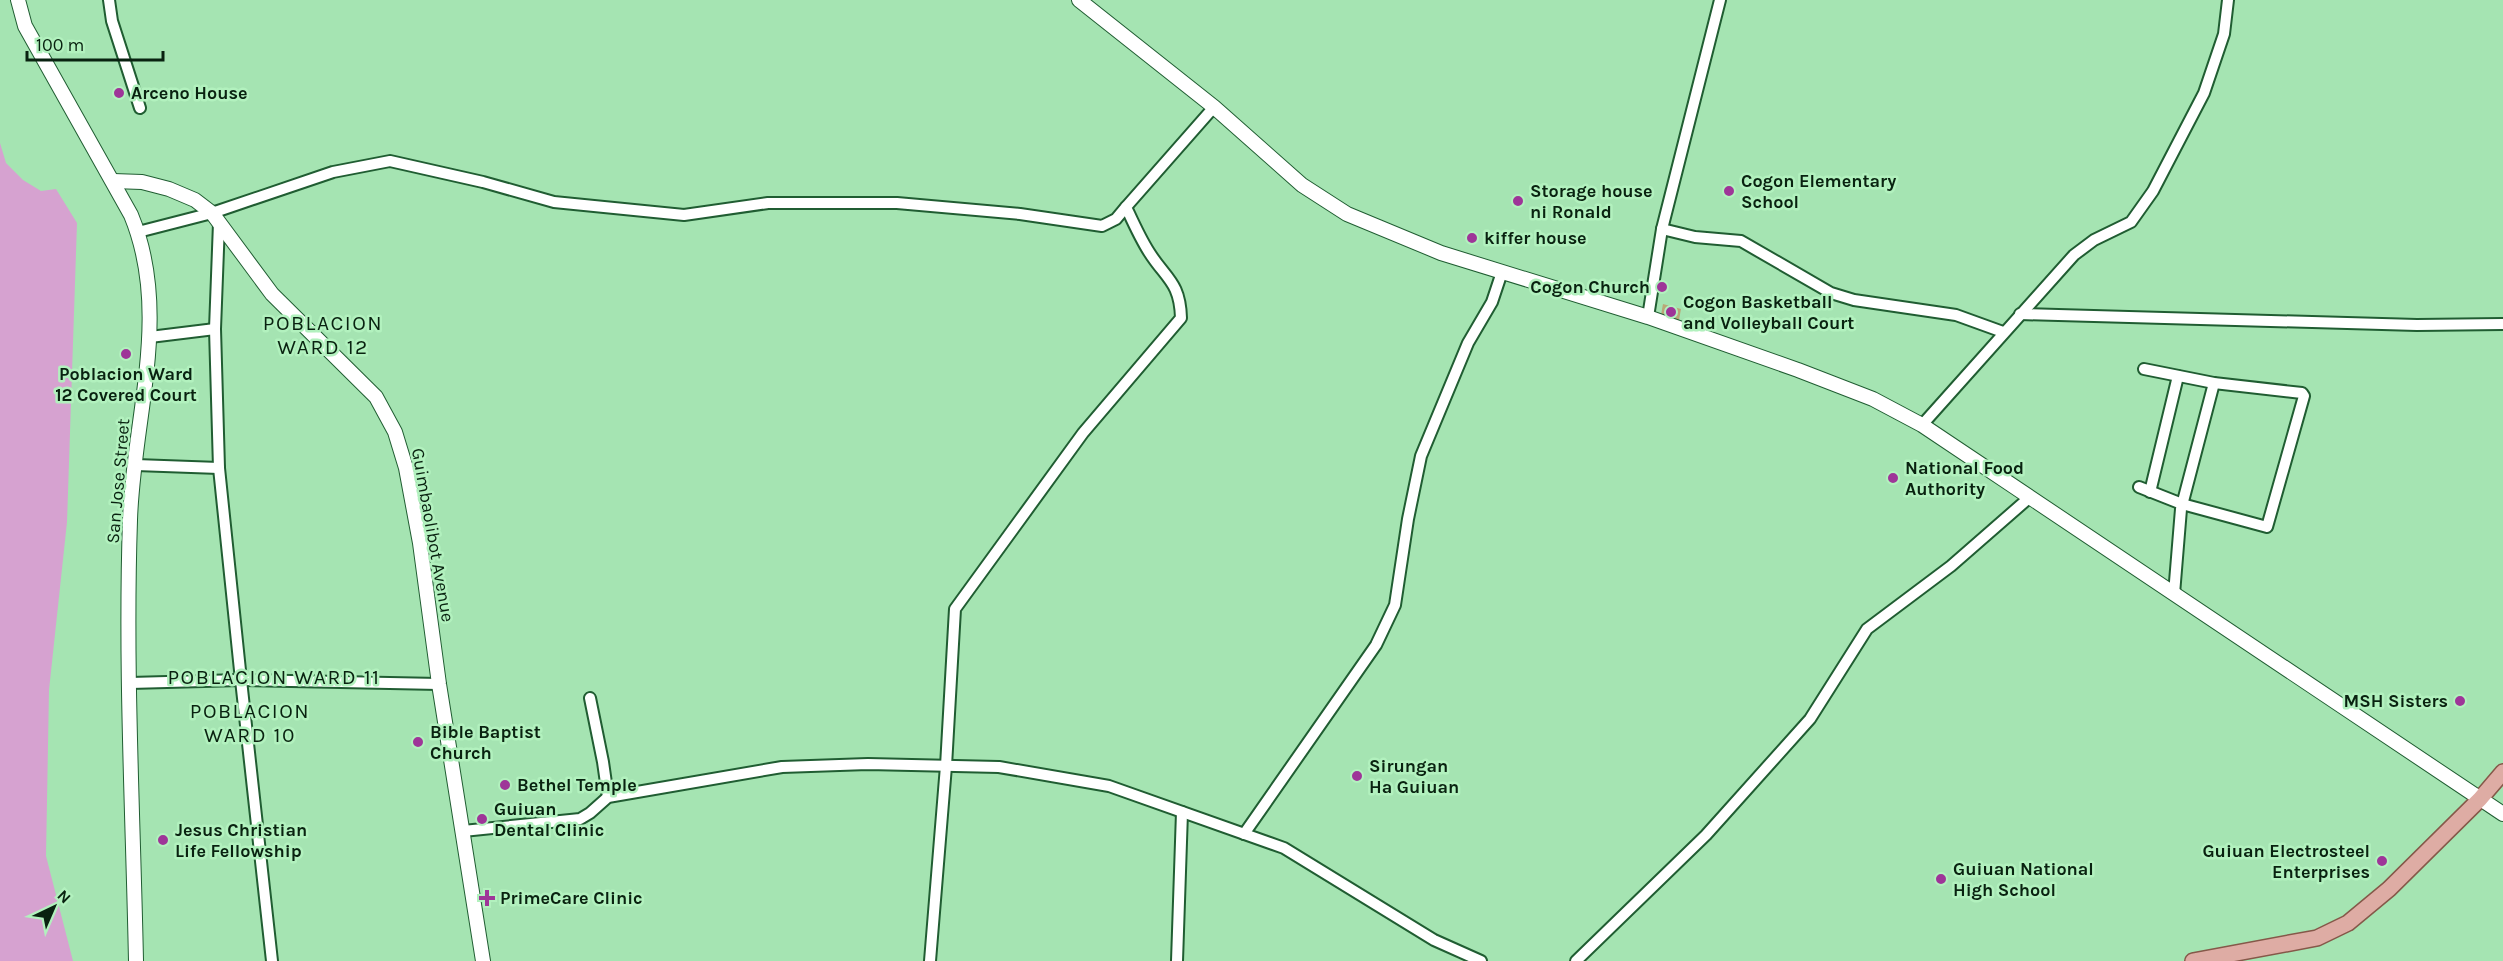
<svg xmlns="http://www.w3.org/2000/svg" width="2503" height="961" viewBox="0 0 2503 961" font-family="Karla,sans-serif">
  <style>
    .green { fill: #b9a777 }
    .water { fill: #d6a2d0 }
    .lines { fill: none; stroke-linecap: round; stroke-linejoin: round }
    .street-casing { stroke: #205d32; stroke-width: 14 }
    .secondary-casing { stroke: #205d32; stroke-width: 16 }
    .primary-casing { stroke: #855849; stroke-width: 18 }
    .street { stroke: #fff; stroke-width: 10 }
    .secondary { stroke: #fff; stroke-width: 14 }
    .primary { stroke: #deaca4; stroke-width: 15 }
    .poi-dot { fill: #9e3598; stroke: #b2f1be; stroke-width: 2 }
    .labels { text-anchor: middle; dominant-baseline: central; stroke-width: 5; stroke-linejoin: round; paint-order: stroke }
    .poi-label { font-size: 18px; font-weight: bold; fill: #092210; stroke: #b2f1be; text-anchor: start }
    .street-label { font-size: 18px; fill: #092210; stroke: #b2f1be }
    .quarter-label { font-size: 21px; letter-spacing: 1.5px; fill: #092210; stroke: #b2f1be }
  </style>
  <rect width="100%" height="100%" fill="#a5e4b2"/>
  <polygon class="green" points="1663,304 1681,309 1679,320 1661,315"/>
  <polygon class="water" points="0,143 6,163 23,180 41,191 56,189 77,223 67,522 49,690 46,856 73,961 0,961"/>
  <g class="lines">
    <defs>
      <g id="street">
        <polyline points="109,0 112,21 140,108"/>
        <polyline points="219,223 215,329 219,468 241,680 439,684"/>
        <polyline points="1662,229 1695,237 1741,241 1831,293 1854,300 1956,315 2003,332"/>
        <polyline points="138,232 212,213 333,172 390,161 483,182 554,202 684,215 768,203 897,203 1020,214 1102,226 1116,219 1126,207"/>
        <polyline points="2020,314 2417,325 2503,324"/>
        <polyline points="1648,317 1662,229 1720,0"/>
        <polyline points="150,337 215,329"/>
        <polyline points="1922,425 2074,255 2094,240 2131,222 2153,191 2204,93 2224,34 2228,0"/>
        <polyline points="136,465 219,468"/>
        <polyline points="2139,487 2182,504 2267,527 2304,396 2302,393 2214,383 2144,369"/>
        <polyline points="2150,492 2178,376"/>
        <polyline points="2174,594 2181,509 2214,383"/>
        <polyline points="130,683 241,680 272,961"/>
        <polyline points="590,698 603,762 608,797"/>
        <polyline points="463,831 580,819 590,813 608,797 782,767 868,764 999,767 1109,786 1284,848 1434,940 1481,961"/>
        <polyline points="1244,834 1376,645 1395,605 1408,519 1421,456 1468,343 1492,302 1502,272"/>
        <path d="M 930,961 L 946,766 L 955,609 L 1083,433 L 1181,318 C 1180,282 1166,279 1149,252 C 1140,238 1133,222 1126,207 L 1214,107"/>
        <polyline points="1177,961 1182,812"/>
        <polyline points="1576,961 1706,835 1810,719 1867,629 1951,566 2030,497"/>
      </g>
      <g id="secondary">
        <path d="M 18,0 L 25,26 L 131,215 C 172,314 133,418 130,520 C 125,667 133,814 136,961"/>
        <polyline points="1079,0 1214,107 1302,185 1347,214 1441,253 1648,317 1798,370 1873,399 1922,425 2503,814"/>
        <polyline points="113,181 142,182 169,189 195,200 212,213 272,294 376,397 395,432 406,468 420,543 439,684 483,961"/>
      </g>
      <polyline id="primary" points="2193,961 2317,938 2348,923 2389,889 2480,799 2503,772"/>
    </defs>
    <use href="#street" class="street-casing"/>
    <use href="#secondary" class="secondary-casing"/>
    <use href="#primary" class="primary-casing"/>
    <use href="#street" class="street"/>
    <use href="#secondary" class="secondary"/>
    <use href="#primary" class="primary"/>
  </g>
  <g class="poi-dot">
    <circle cx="119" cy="93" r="6"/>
    <circle cx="1729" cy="191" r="6"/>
    <circle cx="1518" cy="201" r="6"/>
    <circle cx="1472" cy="238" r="6"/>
    <circle cx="1662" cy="287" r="6"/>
    <circle cx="1671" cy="312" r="6"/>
    <circle cx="126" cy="354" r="6"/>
    <circle cx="1893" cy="478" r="6"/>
    <circle cx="2460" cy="701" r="6"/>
    <circle cx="418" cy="742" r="6"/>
    <circle cx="1357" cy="776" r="6"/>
    <circle cx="505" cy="785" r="6"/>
    <circle cx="482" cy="819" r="6"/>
    <circle cx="163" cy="840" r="6"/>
    <circle cx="2382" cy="861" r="6"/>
    <circle cx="1941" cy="879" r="6"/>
    <path d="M484 889h6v6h6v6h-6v6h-6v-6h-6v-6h6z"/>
  </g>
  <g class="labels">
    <g class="poi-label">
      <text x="131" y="93">Arceno House</text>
      <text x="1741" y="181">Cogon Elementary<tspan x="1741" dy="21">School</tspan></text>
      <text x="1530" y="191">Storage house<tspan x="1530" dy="21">ni Ronald</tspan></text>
      <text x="1484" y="238">kiffer house</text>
      <text x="1650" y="287" text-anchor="end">Cogon Church</text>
      <text x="1683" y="302">Cogon Basketball<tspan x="1683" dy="21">and Volleyball Court</tspan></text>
      <text x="126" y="374" text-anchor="middle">Poblacion Ward<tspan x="126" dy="21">12 Covered Court</tspan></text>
      <text x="1905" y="468">National Food<tspan x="1905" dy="21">Authority</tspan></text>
      <text x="2448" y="701" text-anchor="end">MSH Sisters</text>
      <text x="430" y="732">Bible Baptist<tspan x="430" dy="21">Church</tspan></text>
      <text x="1369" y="766">Sirungan<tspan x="1369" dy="21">Ha Guiuan</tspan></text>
      <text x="517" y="785">Bethel Temple</text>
      <text x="494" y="809">Guiuan<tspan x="494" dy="21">Dental Clinic</tspan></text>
      <text x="175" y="830">Jesus Christian<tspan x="175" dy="21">Life Fellowship</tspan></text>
      <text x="2370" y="851" text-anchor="end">Guiuan Electrosteel<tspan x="2370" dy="21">Enterprises</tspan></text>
      <text x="1953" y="869">Guiuan National<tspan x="1953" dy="21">High School</tspan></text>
      <text x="500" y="898">PrimeCare Clinic</text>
    </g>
    <g class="street-label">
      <text transform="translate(118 481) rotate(-85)">San Jose Street</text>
      <text transform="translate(433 535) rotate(80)">Guimbaolibot Avenue</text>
    </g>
    <g class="quarter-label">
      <text x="323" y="323">POBLACION<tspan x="323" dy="24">WARD 12</tspan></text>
      <text x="274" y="677">POBLACION WARD 11</text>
      <text x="250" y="711">POBLACION<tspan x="250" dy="24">WARD 10</tspan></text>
    </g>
  </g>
  <g transform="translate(54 907) rotate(44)" stroke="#b2f1be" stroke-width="4.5" paint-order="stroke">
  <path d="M0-4.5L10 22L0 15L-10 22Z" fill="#092210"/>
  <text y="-9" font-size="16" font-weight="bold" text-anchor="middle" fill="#092210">N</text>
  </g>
  <path d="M27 51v9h136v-9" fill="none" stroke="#092210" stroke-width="3"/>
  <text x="36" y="51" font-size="18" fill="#092210" stroke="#b2f1be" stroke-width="4.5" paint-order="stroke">100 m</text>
</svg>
